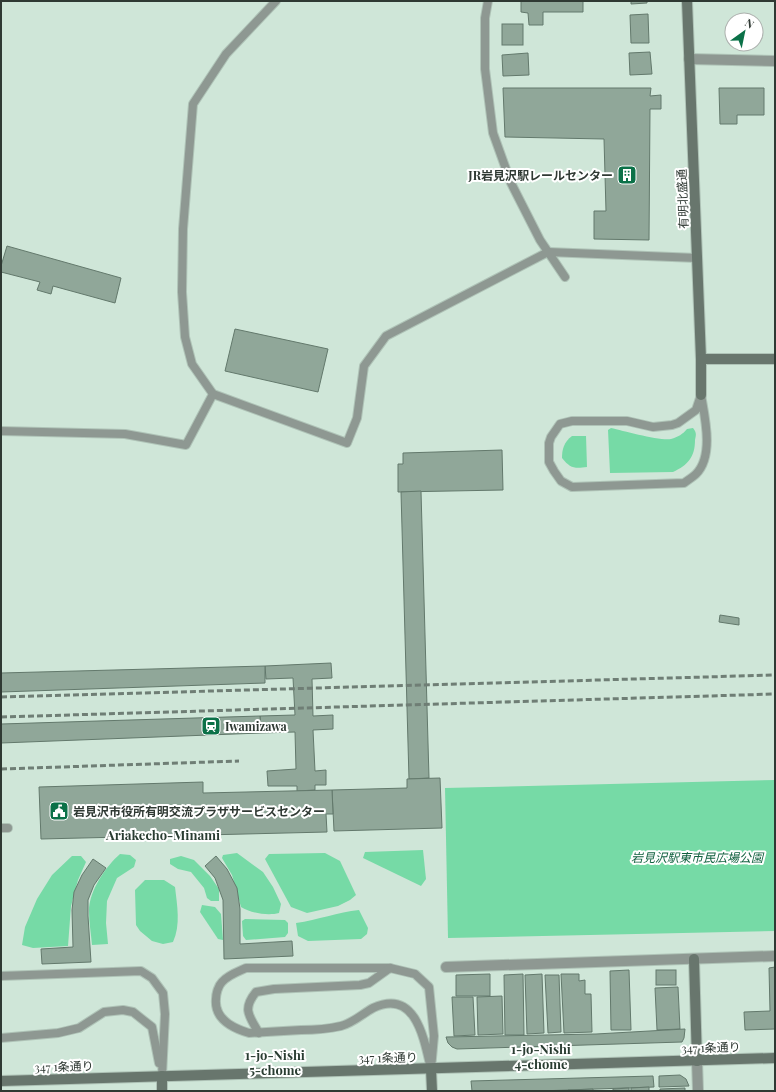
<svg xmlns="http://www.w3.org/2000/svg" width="776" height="1092" viewBox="0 0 776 1092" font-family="'Playfair Display','Noto Sans JP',serif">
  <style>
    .green { fill: #76daa6 }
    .building { fill: #90a799; stroke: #63796c }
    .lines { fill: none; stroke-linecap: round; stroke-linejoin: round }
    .lane-casing { stroke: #afc3b7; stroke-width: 10 }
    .street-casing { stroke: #afc3b7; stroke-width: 12 }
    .secondary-casing { stroke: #afc3b7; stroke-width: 12 }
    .lane { stroke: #8e9892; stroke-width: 8 }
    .street { stroke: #8e9892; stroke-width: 10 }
    .secondary { stroke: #68766d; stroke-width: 10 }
    .rail { stroke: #6f7e75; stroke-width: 3; stroke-dasharray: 6 3; stroke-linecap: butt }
    .labels { text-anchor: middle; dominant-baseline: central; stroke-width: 4; stroke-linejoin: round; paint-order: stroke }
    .poi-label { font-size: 12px; font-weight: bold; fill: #2f3933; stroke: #fff; text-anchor: start }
    .street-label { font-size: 12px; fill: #2f3933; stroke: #fff }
    .park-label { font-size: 12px; font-style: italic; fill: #126240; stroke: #fff }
    .neighbourhood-label { font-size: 13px; font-weight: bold; fill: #293c31; stroke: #fff }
  </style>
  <rect width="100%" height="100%" fill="#cfe6d8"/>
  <g class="green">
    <path d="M 611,428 C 624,431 660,441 671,439 C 678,437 683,434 687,429 L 693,428 C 697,433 696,435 695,440 C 695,457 688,465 673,472 L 610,473 L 608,430 Z"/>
    <path d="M 572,436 L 586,436 L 587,467 C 574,469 570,468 562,458 C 562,449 564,442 572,436 Z"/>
    <polygon points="775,780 775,931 448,938 445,788"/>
    <polygon points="423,850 426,879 421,886 363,858 365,852"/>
    <path d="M 237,853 L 263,872 L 273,887 L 281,904 L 279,913 C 268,916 250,913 241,907 L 232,875 L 222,858 L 223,855 Z"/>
    <polygon points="325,853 340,861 356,895 350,900 338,906 307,913 291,907 265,859 269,854"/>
    <path d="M 120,854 L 130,855 L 136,860 L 134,867 L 117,878 L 107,901 L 106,923 L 108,944 L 92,945 C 91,934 89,922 89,911 C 89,891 106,866 120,854 Z"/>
    <polygon points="72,856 81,856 86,862 78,880 71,906 68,946 33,948 22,945 25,927 37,899 52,875"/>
    <polygon points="181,856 194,860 210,876 219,889 219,901 211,901 207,898 204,888 191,872 178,869 170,864 170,859"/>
    <path d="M 145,880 L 164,880 L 175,887 C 177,905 181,925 173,942 L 163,944 L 152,941 L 140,931 L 136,925 L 135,890 Z"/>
    <polygon points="202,905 215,907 221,914 223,940 218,939 200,912"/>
    <path d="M 359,910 L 368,928 L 367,934 L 361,939 L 308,941 L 298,936 L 296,923 C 318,920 338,912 359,910 Z"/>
    <polygon points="245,919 285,920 288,923 288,933 285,937 246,940 243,936 242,921"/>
  </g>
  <g class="building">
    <polygon points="521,1 583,1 583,12 543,12 543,25 529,25 528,13 521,12"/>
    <polygon points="631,1 647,1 647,3 631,4"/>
    <polygon points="648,14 649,43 631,43 630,15"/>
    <rect x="502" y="24" width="21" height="21"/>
    <polygon points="650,52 652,74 630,75 629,53"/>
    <polygon points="528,53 529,75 503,76 502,55"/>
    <polygon points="503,88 651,88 650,96 661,95 661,109 650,109 649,240 594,239 594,211 606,211 604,139 505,137"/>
    <polygon points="719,88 764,88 764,115 737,115 737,124 720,124"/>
    <polygon points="7,246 121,278 115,303 53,286 51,294 37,290 40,282 1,272 1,266"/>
    <polygon points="235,329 328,349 318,392 225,371"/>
    <polygon points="502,450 503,490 398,492 398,464 403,464 403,453"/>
    <polygon points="421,491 429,778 409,779 401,492"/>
    <polygon points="720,615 739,618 739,625 719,622"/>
    <polygon points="331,663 332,678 312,679 313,716 333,715 333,729 313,730 315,771 326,770 326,785 315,785 315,790 297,791 297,786 268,786 267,771 296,769 295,732 261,733 260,716 295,715 293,678 266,679 265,666"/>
    <polygon points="265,666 265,683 1,692 1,673"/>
    <polygon points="260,716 261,733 1,743 1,724"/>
    <polygon points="440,778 442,828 334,831 332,790 407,788 407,779"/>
    <polygon points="203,782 203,793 332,790 333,814 326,814 327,832 41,839 39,787"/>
    <polygon points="216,856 227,869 237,888 240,909 240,944 292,941 293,956 224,959 223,900 215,878 205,866"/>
    <polygon points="93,859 106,868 94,885 88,900 88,916 91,962 42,964 41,949 73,947 72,910 74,892 82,875"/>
    <polygon points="775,967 775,1029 745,1030 744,1012 770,1011 769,968"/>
    <polygon points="629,970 631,1030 611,1030 610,971"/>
    <rect x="656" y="970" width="20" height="15"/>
    <polygon points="490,974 490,996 456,996 456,975"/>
    <polygon points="523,974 524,1035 505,1035 504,975"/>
    <polygon points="542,974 544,1033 527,1034 525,975"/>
    <polygon points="561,974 579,974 579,981 585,980 585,994 591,994 592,1032 564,1033"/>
    <polygon points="545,975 559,975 561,1032 548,1033"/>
    <polygon points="678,987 680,1029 657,1030 655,988"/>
    <polygon points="502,996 503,1034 478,1035 477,997"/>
    <polygon points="452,997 473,997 475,1035 454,1036"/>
    <polygon points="685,1029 684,1038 682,1042 457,1049 452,1047 448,1043 446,1037 596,1034"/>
    <polygon points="680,1075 686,1079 689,1086 659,1087 659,1076"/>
    <polygon points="653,1076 654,1087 539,1091 472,1091 471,1081"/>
    <polygon points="649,1087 649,1091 631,1091 631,1088"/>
    <polygon points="629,1088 629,1091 613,1091 613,1089"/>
    <polygon points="685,1088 685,1091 660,1091 660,1089"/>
    <polygon points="593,1089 593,1091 568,1091 568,1090"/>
  </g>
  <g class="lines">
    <defs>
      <g id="lane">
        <polyline points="488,1 485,18 485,69 493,133 511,183 540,240 565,277"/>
        <polyline points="213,394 347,443 357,418 364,366 386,336 548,252 697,258"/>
        <path d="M 701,395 C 705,418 714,456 696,474 C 693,477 688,480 684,483 L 572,487 L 561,481 L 554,471 L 549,462 L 549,443 L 551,437 L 560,424 L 572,421 L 627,421 L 653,427 L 672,425 L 678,423 L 696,410 Z"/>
        <polyline points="1,431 125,434 186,445 213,394 192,364 185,337 182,292 183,229 193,104 226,54 276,1"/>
        <polyline points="1,828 8,828"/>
        <path d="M 246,968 L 390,968 L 415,974 L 429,987 L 434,1036 L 431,1069 C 424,1039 416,988 373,1008 C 362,1014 353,1023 341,1026 C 328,1029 314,1030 301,1030 C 284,1031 266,1032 249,1033 C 232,1028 214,1019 216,999 C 216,994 218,986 222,982 C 228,975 237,972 246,968 Z"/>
        <polyline points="1,976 141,971 152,978 163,993 165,1014 162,1076"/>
        <path d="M 259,1033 C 249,1016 242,1009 256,992 L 274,989 L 360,985 L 369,983 L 390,968"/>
        <polyline points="1,1038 58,1033 79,1028 104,1012 123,1010 133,1012 152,1027 159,1063"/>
      </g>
      <g id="street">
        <polyline points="689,59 775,61"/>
        <polyline points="446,967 775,956"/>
        <polyline points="697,1061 698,1091"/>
      </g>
      <g id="secondary">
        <polyline points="687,1 701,359 701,395"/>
        <polyline points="701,359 775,359"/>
        <polyline points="694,959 697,1061"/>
        <polyline points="431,1069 432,1091"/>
        <polyline points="162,1076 162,1091"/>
        <polyline points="1,1081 775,1058"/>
      </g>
    </defs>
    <use href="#lane" class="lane-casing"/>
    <use href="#street" class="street-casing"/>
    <use href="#secondary" class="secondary-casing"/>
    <use href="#lane" class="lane"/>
    <use href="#street" class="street"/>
    <use href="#secondary" class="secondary"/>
    <g class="rail">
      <polyline points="1,697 775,675"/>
      <polyline points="1,717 775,694"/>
      <polyline points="1,769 239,761"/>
    </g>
  </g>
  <defs>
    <symbol id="building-square" viewBox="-11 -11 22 22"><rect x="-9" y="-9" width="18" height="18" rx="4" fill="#0b7148" stroke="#fff"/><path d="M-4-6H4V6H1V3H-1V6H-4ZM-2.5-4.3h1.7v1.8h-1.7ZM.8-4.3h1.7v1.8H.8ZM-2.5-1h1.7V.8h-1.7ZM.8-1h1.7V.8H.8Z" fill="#fff"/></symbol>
    <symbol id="station-square" viewBox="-11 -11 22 22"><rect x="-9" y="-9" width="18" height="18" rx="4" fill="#0b7148" stroke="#fff"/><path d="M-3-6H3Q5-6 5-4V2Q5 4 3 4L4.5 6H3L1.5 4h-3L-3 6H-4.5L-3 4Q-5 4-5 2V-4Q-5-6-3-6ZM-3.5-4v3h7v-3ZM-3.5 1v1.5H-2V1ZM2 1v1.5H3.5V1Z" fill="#fff"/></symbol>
    <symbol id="civic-square" viewBox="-11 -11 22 22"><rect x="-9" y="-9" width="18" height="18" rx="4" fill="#0b7148" stroke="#fff"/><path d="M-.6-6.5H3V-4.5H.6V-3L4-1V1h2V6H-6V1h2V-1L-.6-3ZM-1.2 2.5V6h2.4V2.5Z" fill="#fff"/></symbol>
  </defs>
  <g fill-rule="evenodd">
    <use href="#building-square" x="616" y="164" width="22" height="22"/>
    <use href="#station-square" x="200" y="715" width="22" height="22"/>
    <use href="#civic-square" x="48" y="800" width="22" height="22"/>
  </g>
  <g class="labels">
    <g class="poi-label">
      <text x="613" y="175" text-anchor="end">JR岩見沢駅レールセンター</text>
      <text x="225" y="726">Iwamizawa</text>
      <text x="73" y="811">岩見沢市役所有明交流プラザサービスセンター</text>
    </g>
    <g class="street-label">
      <text transform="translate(682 199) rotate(-92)">有明北盛通</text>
      <text transform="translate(711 1047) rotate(-2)">347 1条通り</text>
      <text transform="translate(388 1057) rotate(-1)">347 1条通り</text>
      <text transform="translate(64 1066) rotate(-2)">347 1条通り</text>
    </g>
    <g class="park-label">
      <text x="697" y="857">岩見沢駅東市民広場公園</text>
    </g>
    <g class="neighbourhood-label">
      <text x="163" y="834">Ariakecho-Minami</text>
      <text x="541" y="1048">1-jo-Nishi<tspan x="541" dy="15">4-chome</tspan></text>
      <text x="275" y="1054">1-jo-Nishi<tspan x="275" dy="15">5-chome</tspan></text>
    </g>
  </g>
  <rect width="776" height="1092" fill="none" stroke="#2f3933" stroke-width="4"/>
  <g transform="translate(744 32) rotate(33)"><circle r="19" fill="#ffffff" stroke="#acb0ad"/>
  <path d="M0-3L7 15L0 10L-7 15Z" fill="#0b7148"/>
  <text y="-6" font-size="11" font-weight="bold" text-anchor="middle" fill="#2f3933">N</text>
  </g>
</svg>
